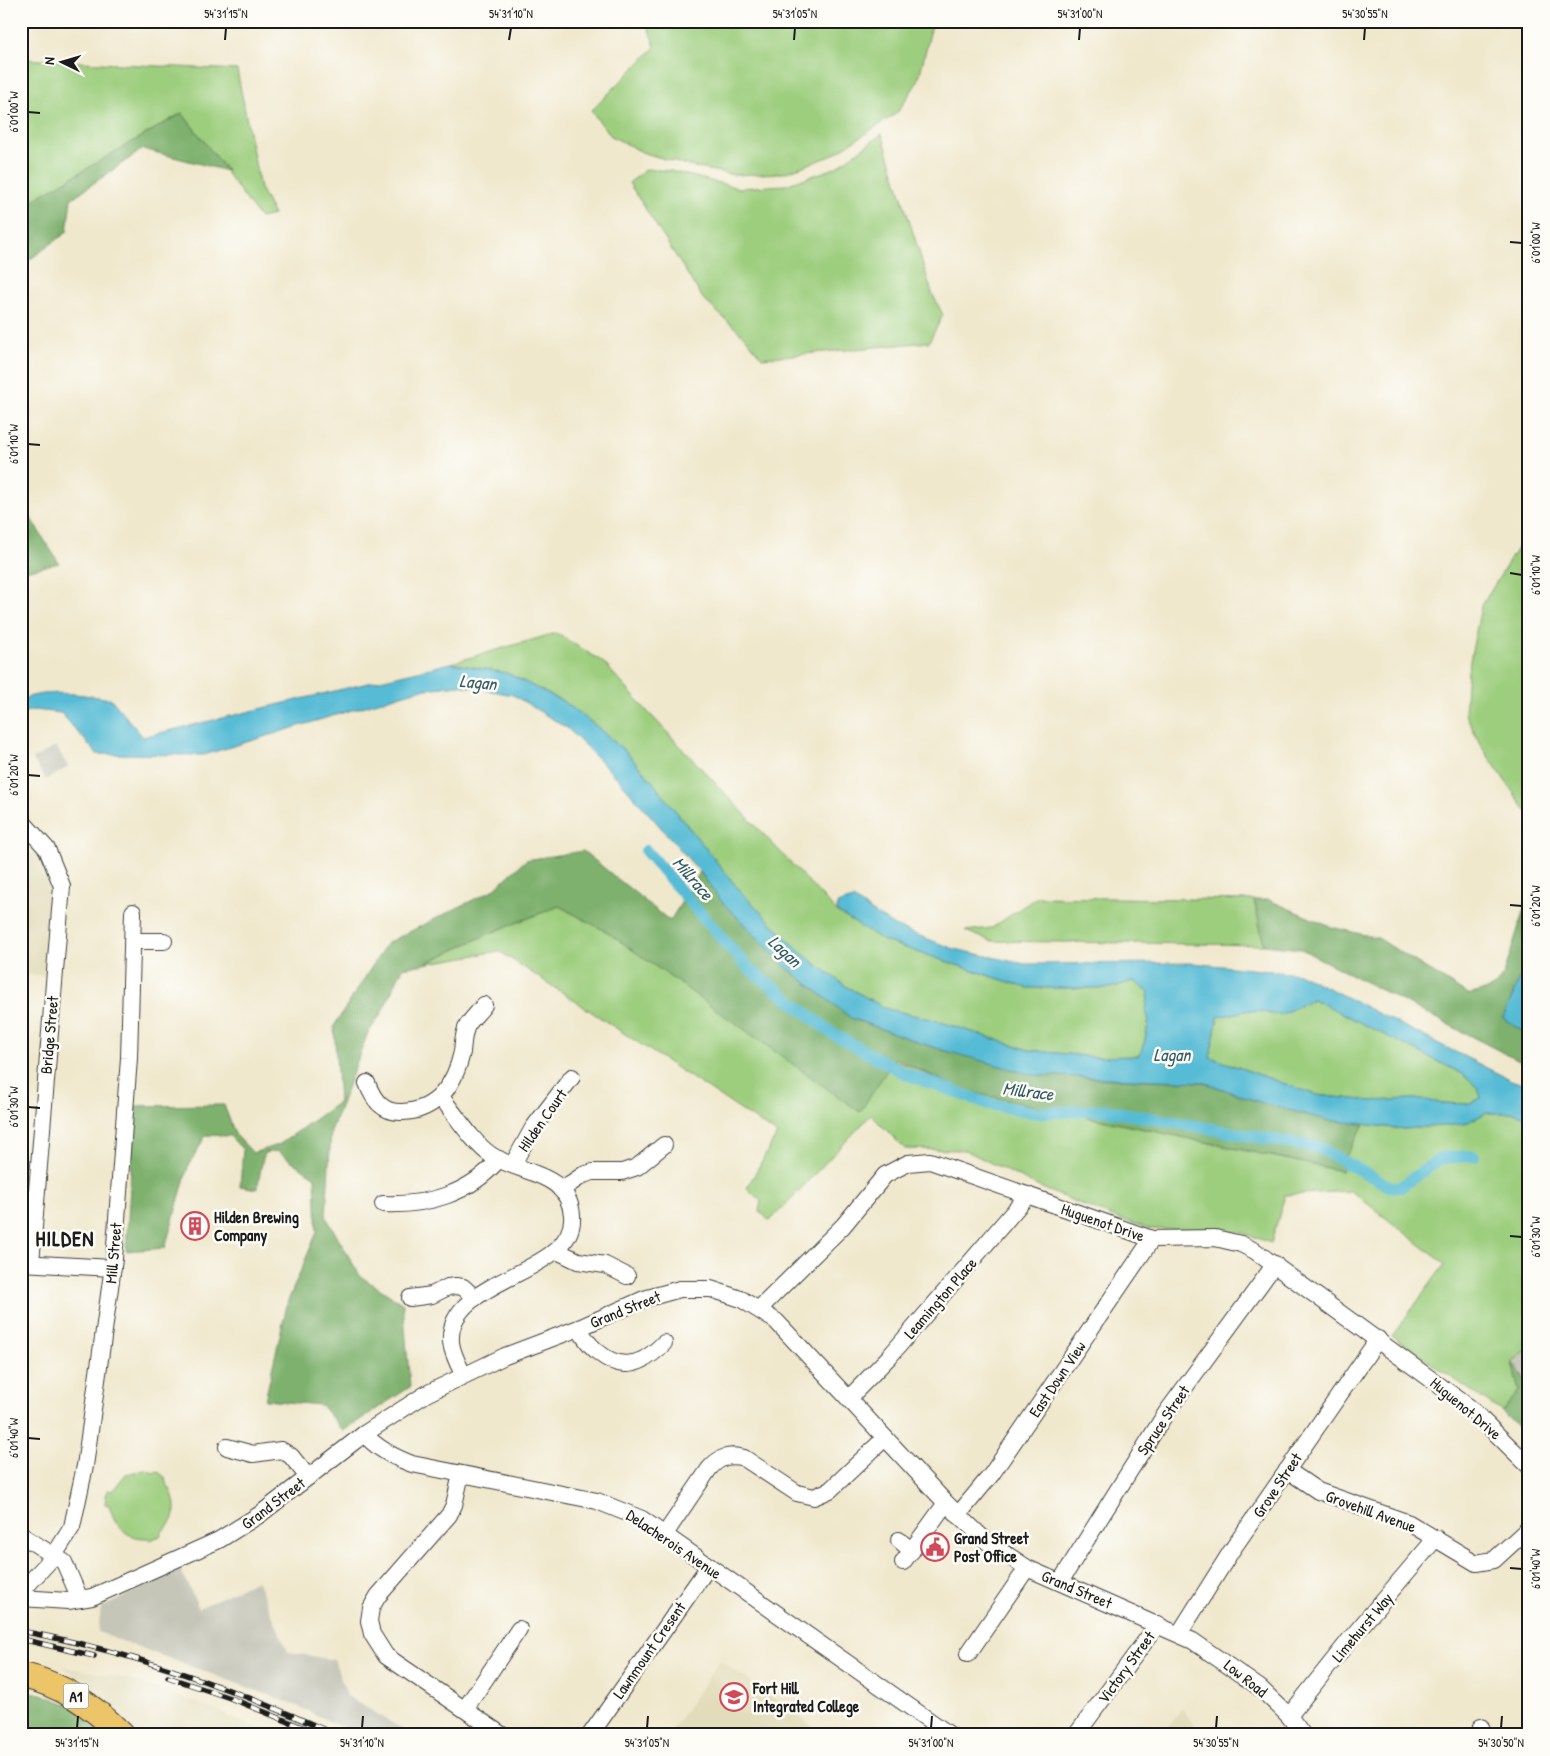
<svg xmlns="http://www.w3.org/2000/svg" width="1550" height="1756" viewBox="0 0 1550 1756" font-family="'Patrick Hand',sans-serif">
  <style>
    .built { fill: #e2dcba }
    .industrial { fill: #c5c5b8 }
    .green { fill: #9dce7e; stroke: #5c754d }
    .forest { fill: #7eb16d; stroke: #4d6644 }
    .water { fill: #57bcd5; stroke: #3a6c78; fill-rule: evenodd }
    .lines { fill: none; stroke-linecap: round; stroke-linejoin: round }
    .canal { stroke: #57bcd5; stroke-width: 12 }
    .minor-casing { stroke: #3c3b37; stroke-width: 18 }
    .highway-casing { stroke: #3c3b37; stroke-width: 27 }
    .minor { stroke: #fff; stroke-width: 16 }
    .highway { stroke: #edc569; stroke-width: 25 }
    .rail-casing { stroke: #1c1c1c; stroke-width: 5.5 }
    .rail { stroke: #fdfcf7; stroke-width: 4; stroke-dasharray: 11; stroke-linecap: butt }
    .ticks { fill: none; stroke: #1c1c1c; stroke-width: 2 }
    .labels { text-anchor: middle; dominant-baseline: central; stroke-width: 5; stroke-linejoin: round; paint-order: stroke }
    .shield { fill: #fdfcf7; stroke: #605f5e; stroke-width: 1 }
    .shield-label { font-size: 15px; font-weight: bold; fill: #1c1c1c }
    .street-label { font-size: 16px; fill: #1c1c1c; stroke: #fdfcf7 }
    .poi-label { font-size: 16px; font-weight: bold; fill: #1c1c1c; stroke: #fdfcf7; text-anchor: start }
    .water-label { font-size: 18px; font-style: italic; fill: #345c66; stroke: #fdfcf7 }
    .district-label { font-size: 21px; font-weight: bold; letter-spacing: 1px; fill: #1c1c1c; stroke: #fdfcf7 }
    .neatline { fill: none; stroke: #1c1c1c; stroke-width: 2 }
    .ticks-label { font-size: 12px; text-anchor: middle; fill: #1c1c1c }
  </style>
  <rect width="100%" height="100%" fill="#fdfcf7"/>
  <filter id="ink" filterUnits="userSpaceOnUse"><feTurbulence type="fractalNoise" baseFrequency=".02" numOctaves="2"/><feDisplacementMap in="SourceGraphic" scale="10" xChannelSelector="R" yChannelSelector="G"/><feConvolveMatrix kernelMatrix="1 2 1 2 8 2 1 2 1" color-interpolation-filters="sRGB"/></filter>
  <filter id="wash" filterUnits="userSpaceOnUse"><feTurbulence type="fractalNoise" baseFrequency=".0096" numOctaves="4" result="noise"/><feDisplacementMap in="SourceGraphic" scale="20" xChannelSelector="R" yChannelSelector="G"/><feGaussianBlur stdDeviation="1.12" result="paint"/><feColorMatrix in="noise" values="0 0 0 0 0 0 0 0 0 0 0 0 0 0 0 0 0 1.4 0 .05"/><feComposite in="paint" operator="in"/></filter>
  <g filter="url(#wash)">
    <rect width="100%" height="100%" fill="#f0e8cd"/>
    <g class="built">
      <polygon points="21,852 38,852 55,891 48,976 21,974"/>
      <polygon points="720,1660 825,1735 669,1735"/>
      <polygon points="63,1667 127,1678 221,1712 271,1735 139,1735 115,1708"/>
      <polygon points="1182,1708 1201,1735 1162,1735"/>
    </g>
    <g class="industrial">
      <polygon points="56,746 68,767 46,780 33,759"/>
      <polygon points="1529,1348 1529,1385 1512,1362"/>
      <polygon points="180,1569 199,1608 257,1580 288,1652 334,1660 347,1696 412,1735 359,1735 295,1705 98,1632 101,1608"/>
    </g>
    <g class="green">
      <polygon points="646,21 933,21 918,81 897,113 831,156 784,173 734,175 689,166 644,153 611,136 591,111 655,47"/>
      <polygon points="21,59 237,70 260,188 274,215 260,218 182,113 21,207"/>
      <polygon points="882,134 932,293 943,315 929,342 762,358 745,337 704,300 629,183 646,169 671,171 739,188 785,185 835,168"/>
      <polygon points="1529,521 1529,815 1481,746 1465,713 1468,671 1481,607 1519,545"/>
      <polygon points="556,633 603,662 648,712 837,912 884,941 1027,988 1110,988 1133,981 1149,991 1146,1011 1149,1019 1143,1049 1138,1056 1094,1057 1029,1050 931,1019 887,1009 847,987 801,953 740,891 646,774 626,752 595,725 564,702 507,673 451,663"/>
      <polygon points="1037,897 1254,900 1264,945 991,941 965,931 992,928"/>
      <polygon points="559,906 607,932 965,1091 1341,1171 1345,1158 1364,1124 1404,1129 1464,1124 1486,1113 1514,1113 1529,1118 1529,1348 1512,1362 1519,1391 1502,1412 1392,1336 1445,1264 1351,1191 1285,1195 1271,1243 1240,1232 1151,1229 1110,1216 1037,1186 965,1150 905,1149 871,1115 770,1221 759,1211 761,1201 747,1188 777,1134 499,951 424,964 488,934"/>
      <polygon points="1313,999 1407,1044 1461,1073 1478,1088 1482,1098 1467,1104 1442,1103 1415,1099 1372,1101 1316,1095 1210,1057 1217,1017 1250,1010 1280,1015"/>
      <path d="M 145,1470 L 154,1473 L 157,1471 L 166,1478 L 165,1481 C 175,1495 180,1512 168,1526 C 164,1530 162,1530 160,1536 L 150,1540 L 149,1538 C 125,1539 115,1526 109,1505 L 105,1504 L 107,1490 L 112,1491 L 126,1474 Z"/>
    </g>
    <g class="forest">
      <polygon points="182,113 227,171 143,149 71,199 67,232 21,266 21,207"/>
      <polygon points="21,503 59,563 21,572"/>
      <polygon points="583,851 670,921 700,872 721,901 785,966 851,1018 932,1047 1088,1078 1203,1082 1262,1103 1327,1120 1364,1124 1345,1158 1342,1171 965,1091 895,1058 860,1112 607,932 559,906 488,934 424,964 403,968 381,1014 367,1035 331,1131 326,1217 360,1276 403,1304 410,1387 343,1431 321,1405 265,1400 288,1301 317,1232 315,1177 277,1151 264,1153 257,1189 240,1186 243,1150 230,1136 206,1135 188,1167 165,1248 126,1251 135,1106 224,1105 235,1134 253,1153 280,1144 339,1102 334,1026 387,943 493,890 526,860"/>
      <polygon points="1529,893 1529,957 1503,1018 1529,1036 1529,1066 1301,949 1264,945 1254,900 1269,900 1331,927 1378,938 1468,995 1493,988 1504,974"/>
      <polygon points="1512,1362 1529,1385 1529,1439 1502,1412 1519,1391"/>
      <polygon points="21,1690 41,1694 72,1706 102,1735 21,1735"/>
    </g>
    <g class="water">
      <path d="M 451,663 L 507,673 L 564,702 L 595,725 L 626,752 L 646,774 L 740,891 L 801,953 L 847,987 L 887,1009 L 931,1019 L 1029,1050 L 1094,1057 L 1138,1056 L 1143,1049 L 1149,1020 L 1146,1011 L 1149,992 L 1133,981 L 1110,988 L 1027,988 L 884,941 L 837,912 L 837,904 L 853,899 L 894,926 L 954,949 L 1025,964 L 1192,963 L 1300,974 L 1511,1080 L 1529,1086 L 1529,1118 L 1514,1113 L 1486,1113 L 1464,1124 L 1404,1129 L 1327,1120 L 1262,1103 L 1203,1082 L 1032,1075 L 932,1047 L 851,1018 L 785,966 L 721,901 L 700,872 L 620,781 L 567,728 L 513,695 L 459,685 L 418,690 L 204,755 L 97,754 L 61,713 L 34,710 L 21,713 L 21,700 C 45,688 86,695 111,699 L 143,737 ZM 1313,999 L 1461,1073 L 1478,1088 L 1481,1098 L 1467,1104 L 1442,1103 L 1415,1099 L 1372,1101 L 1316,1095 L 1210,1057 L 1218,1017 L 1250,1010 L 1280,1015 Z"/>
      <polygon points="1529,957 1529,1036 1503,1018"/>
    </g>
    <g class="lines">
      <polyline class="canal" points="646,851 747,967 833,1034 906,1074 989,1104 1037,1113 1105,1110 1319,1148 1391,1187 1401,1187 1441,1158 1474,1156"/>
    </g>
  </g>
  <g filter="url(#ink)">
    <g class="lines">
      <defs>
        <g id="minor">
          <polyline points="21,820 47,849 62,886 31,1263"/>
          <polyline points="133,941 164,941"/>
          <path d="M 367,1083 C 373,1099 382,1113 402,1112 C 437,1111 455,1084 462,1052 C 463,1043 463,1034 467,1026 C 471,1019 479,1012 484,1005"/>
          <path d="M 441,1097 C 455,1114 473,1143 491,1155 C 519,1174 568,1171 572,1215 C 577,1276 446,1276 451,1342 C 452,1353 458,1364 463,1374"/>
          <polyline points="513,1164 533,1128 572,1077"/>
          <polyline points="561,1190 583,1175 593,1172 622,1172 637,1167 664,1145"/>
          <path d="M 383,1204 C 427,1206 470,1194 499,1159"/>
          <polyline points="557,1251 578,1261 605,1265 627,1276"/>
          <polyline points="21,1263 113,1268"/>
          <polyline points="410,1298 432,1295 448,1287 456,1286 463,1287 475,1298"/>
          <polyline points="759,1309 843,1226 885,1175 908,1163 930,1161 1152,1239 1215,1238 1241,1244 1255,1251 1469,1407 1529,1466"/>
          <path d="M 579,1328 C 590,1350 616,1373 642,1360 C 651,1356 658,1349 664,1343"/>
          <polyline points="849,1398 889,1357 1028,1195"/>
          <path d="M 364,1434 C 378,1449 393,1457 412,1464 L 597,1501 L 642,1519 L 950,1735"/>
          <polyline points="227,1447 253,1454 281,1450 291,1456 308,1477"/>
          <polyline points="1287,1470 1318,1491 1409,1523 1476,1563 1494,1560 1529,1528"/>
          <polyline points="461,1474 454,1505 449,1515 378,1596 371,1608 369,1621 372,1634 386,1656 502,1735"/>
          <polyline points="958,1515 991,1475 1152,1239"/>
          <path d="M 665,1534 L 709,1469 C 719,1457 729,1454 744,1458 L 797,1493 L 814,1497 L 830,1490 L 885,1438"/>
          <polyline points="21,1535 64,1562 80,1599"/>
          <polyline points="899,1540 912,1551"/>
          <polyline points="903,1562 946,1503"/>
          <polyline points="1060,1582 1166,1413 1275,1264"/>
          <polyline points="21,1592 53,1557 72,1527 85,1466 114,1259 129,1058 133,912"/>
          <polyline points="21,1598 68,1601 92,1597 219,1540 259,1515 364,1434 426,1394 505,1356 579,1328 644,1299 680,1289 711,1289 741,1299 776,1321 946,1503 985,1540 1027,1568 1193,1641 1260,1688 1289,1716 1303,1735"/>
          <polyline points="1179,1634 1232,1550 1378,1339"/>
          <polyline points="968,1654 1027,1568"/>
          <polyline points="465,1709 519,1629"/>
          <polyline points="1289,1716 1351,1638 1436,1538"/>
          <polyline points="1481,1727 1483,1735"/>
          <polyline points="590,1735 709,1566"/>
          <polyline points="1076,1735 1158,1624"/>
        </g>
        <path id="highway" d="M 21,1675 C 62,1684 93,1706 122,1735"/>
      </defs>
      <use href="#minor" class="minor-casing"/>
      <use href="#highway" class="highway-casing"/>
      <use href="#minor" class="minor"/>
      <use href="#highway" class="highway"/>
      <defs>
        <g id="rail">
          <path d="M 21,1631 C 129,1651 236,1689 336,1735"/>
          <polyline points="21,1639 94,1656"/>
          <polyline points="168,1677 230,1698 304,1728"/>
        </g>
      </defs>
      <use href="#rail" class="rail-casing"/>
      <use href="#rail" class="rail"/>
    </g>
  </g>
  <path class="ticks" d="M 225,40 L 226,28M 509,40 L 511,28M 794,40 L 795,28M 1079,40 L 1080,28M 1364,40 L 1365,28M 28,112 L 40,113M 1510,242 L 1522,243M 28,444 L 40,445M 1510,573 L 1522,575M 28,775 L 40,776M 1510,905 L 1522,906M 28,1107 L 40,1108M 1510,1236 L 1522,1237M 28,1438 L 40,1439M 1510,1568 L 1522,1569M 77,1728 L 78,1716M 362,1728 L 363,1716M 647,1728 L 648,1716M 931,1728 L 932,1716M 1216,1728 L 1217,1716M 1501,1728 L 1502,1716"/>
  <defs>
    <symbol id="building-ring" viewBox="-11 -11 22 22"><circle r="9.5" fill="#fdfcf7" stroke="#d1495b" stroke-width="1.5"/><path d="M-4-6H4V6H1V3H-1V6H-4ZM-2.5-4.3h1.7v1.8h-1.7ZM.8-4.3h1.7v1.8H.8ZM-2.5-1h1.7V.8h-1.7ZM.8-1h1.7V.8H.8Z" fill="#d1495b"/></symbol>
    <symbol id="civic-ring" viewBox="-11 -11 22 22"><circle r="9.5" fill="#fdfcf7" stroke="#d1495b" stroke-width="1.5"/><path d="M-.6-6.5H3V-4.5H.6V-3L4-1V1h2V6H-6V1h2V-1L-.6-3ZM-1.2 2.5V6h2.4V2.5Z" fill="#d1495b"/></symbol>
    <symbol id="school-ring" viewBox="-11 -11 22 22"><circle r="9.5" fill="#fdfcf7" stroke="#d1495b" stroke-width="1.5"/><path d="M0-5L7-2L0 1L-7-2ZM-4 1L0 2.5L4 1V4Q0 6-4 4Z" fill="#d1495b"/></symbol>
  </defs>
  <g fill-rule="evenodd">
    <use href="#building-ring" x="179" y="1210" width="32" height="32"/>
    <use href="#civic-ring" x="919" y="1531" width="32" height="32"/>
    <use href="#school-ring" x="718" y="1681" width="32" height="32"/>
  </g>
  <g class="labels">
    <rect class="shield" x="63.5" y="1683.5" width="25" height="25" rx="4"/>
    <g class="shield-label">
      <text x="76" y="1696">A1</text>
    </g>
    <g class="street-label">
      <text transform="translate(49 1035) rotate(-85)">Bridge Street</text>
      <text transform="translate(542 1120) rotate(-55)">Hilden Court</text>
      <text transform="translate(1103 1222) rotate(19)">Huguenot Drive</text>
      <text transform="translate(113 1253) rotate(-85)">Mill Street</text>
      <text transform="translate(940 1298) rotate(-49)">Leamington Place</text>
      <text transform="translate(625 1309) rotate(-22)">Grand Street</text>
      <text transform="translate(1057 1379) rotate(-56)">East Down View</text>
      <text transform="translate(1466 1408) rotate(40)">Huguenot Drive</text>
      <text transform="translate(1163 1420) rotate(-56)">Spruce Street</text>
      <text transform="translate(1277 1485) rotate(-56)">Grove Street</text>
      <text transform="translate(273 1503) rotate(-37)">Grand Street</text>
      <text transform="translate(1371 1511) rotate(20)">Grovehill Avenue</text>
      <text transform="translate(674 1544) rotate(34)">Delacherois Avenue</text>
      <text transform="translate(1077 1589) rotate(23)">Grand Street</text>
      <text transform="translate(1362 1627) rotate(-50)">Limehurst Way</text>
      <text transform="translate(649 1650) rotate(-55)">Lawnmount Cresent</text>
      <text transform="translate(1126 1667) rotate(-54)">Victory Street</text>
      <text transform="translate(1246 1678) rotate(38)">Low Road</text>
    </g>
    <g class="poi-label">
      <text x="214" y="1217">Hilden Brewing<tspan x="214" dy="18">Company</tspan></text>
      <text x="954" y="1538">Grand Street<tspan x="954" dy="18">Post Office</tspan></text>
      <text x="753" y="1688">Fort Hill<tspan x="753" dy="18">Integrated College</tspan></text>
    </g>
    <g class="water-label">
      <text transform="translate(478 682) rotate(5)">Lagan</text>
      <text transform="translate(693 878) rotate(49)">Millrace</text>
      <text transform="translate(785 951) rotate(43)">Lagan</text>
      <text x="1172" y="1054">Lagan</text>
      <text transform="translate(1028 1091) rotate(7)">Millrace</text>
    </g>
    <g class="district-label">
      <text x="65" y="1238">HILDEN</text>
    </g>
  </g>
  <rect width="1550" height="1756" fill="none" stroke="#fdfcf7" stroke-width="55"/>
  <g transform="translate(62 62) rotate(275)" stroke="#fdfcf7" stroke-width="4" paint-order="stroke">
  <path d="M0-4L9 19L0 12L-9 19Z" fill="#1c1c1c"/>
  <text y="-8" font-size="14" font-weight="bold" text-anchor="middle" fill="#1c1c1c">N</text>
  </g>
  <rect x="28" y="28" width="1494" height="1700" class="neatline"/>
  <g class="ticks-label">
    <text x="226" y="18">54°31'15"N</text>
    <text x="511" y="18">54°31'10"N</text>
    <text x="795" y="18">54°31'05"N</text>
    <text x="1080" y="18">54°31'00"N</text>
    <text x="1365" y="18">54°30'55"N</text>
    <text transform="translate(14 112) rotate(-90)" y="4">6°01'00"W</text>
    <text transform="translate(1536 243) rotate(-90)" y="4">6°01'00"W</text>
    <text transform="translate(14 444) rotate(-90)" y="4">6°01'10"W</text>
    <text transform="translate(1536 575) rotate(-90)" y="4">6°01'10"W</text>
    <text transform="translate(14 775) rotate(-90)" y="4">6°01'20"W</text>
    <text transform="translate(1536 906) rotate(-90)" y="4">6°01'20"W</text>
    <text transform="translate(14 1107) rotate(-90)" y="4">6°01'30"W</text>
    <text transform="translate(1536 1237) rotate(-90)" y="4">6°01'30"W</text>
    <text transform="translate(14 1438) rotate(-90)" y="4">6°01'40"W</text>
    <text transform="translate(1536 1569) rotate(-90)" y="4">6°01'40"W</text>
    <text x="77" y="1747">54°31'15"N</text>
    <text x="362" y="1747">54°31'10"N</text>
    <text x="647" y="1747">54°31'05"N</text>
    <text x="931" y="1747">54°31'00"N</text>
    <text x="1216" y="1747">54°30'55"N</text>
    <text x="1501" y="1747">54°30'50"N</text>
  </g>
</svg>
